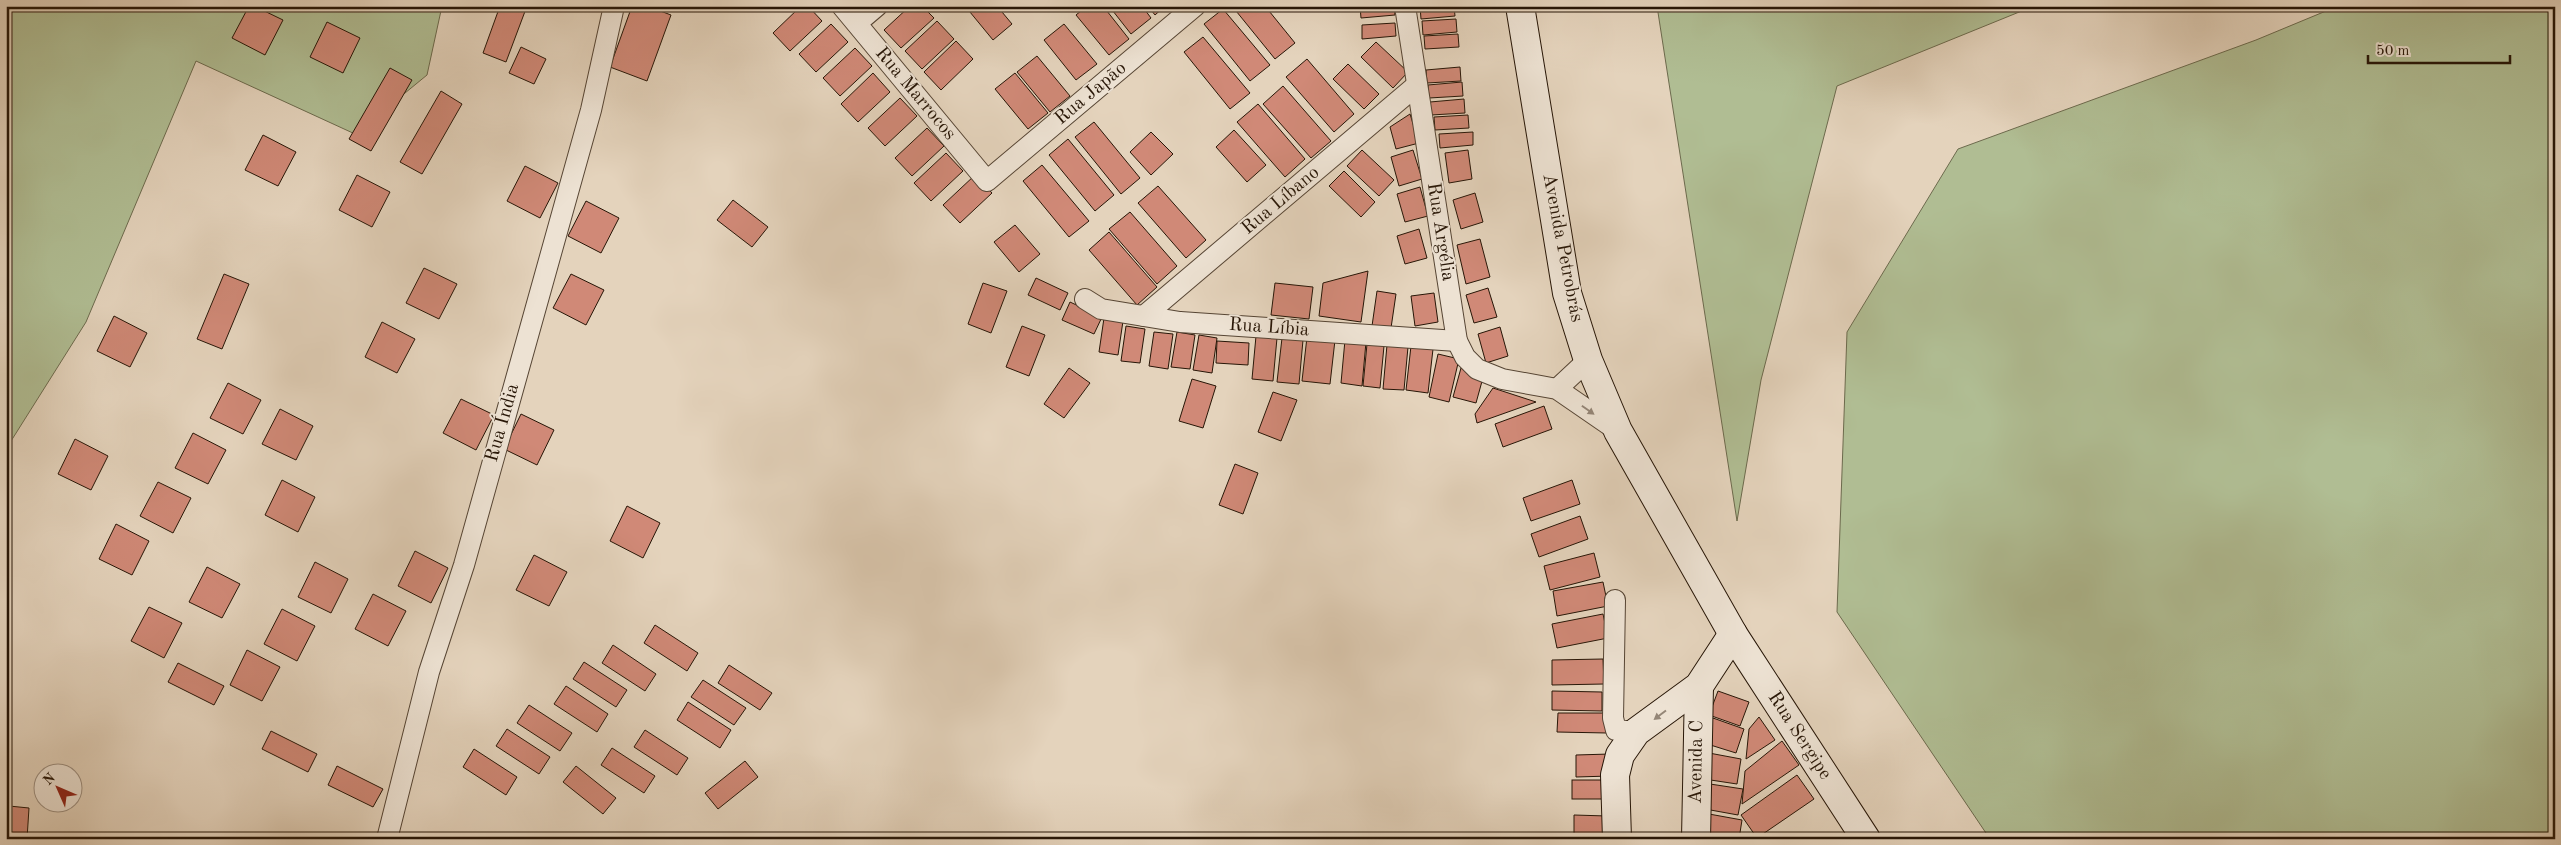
<svg xmlns="http://www.w3.org/2000/svg" width="2561" height="845" viewBox="0 0 2561 845" font-family="'Old Standard TT',serif">
  <style>
    .green { fill: #b0bd93; stroke: #6c6a4d }
    .building { fill: #d08977; stroke: #271607 }
    .lines { fill: none; stroke-linecap: round; stroke-linejoin: round }
    .street-casing { stroke: #564534; stroke-width: 22 }
    .secondary-casing { stroke: #271607; stroke-width: 30 }
    .street { stroke: #ede2d3; stroke-width: 20 }
    .secondary { stroke: #ede2d3; stroke-width: 28 }
    .oneway { fill: #948677 }
    .labels { text-anchor: middle; dominant-baseline: central; stroke-width: 4; stroke-linejoin: round; paint-order: stroke }
    .street-label { font-size: 19px; fill: #271607; stroke: #ede2d3 }
  </style>
  <rect width="100%" height="100%" fill="#e4d3bc"/>
  <filter id="stains"><feTurbulence type="fractalNoise" baseFrequency=".004" numOctaves="4"/><feColorMatrix values="0 0 0 0 .2 0 0 0 0 .09 0 0 0 0 .02 0 0 0 .5 -.17"/></filter>
  <radialGradient id="worn" r=".72"><stop offset=".6" stop-color="#630" stop-opacity="0"/><stop offset="1" stop-color="#630" stop-opacity=".3"/></radialGradient>
  <g class="green">
    <polygon points="6,6 442,6 427,75 355,134 196,61 86,322 6,449"/>
    <polygon points="1657,6 2034,6 1837,86 1761,380 1737,521"/>
    <polygon points="2338,6 2555,6 2555,839 1990,839 1837,612 1847,332 1958,149 2256,40"/>
  </g>
  <g class="building">
    <polygon points="249,6 254,6 283,20 265,55 232,38"/>
    <polygon points="500,6 527,6 506,62 483,53"/>
    <polygon points="632,6 647,6 671,15 647,81 610,67"/>
    <polygon points="801,6 808,6 822,21 790,51 773,33"/>
    <polygon points="910,6 922,6 934,18 901,48 884,30"/>
    <polygon points="965,6 997,6 1012,24 993,40"/>
    <polygon points="1087,6 1103,6 1129,39 1109,55 1076,15"/>
    <polygon points="1109,6 1142,6 1151,18 1131,34"/>
    <polygon points="1148,6 1165,6 1155,15"/>
    <polygon points="1232,6 1265,6 1295,43 1275,59"/>
    <polygon points="1282,6 1293,6 1287,12"/>
    <polygon points="1360,6 1394,6 1395,15 1361,18"/>
    <polygon points="1420,6 1454,6 1455,16 1421,19"/>
    <polygon points="1223,9 1270,65 1250,81 1204,24"/>
    <polygon points="1456,19 1457,32 1423,35 1422,21"/>
    <polygon points="937,21 954,39 922,69 905,51"/>
    <polygon points="327,22 360,38 343,73 310,57"/>
    <polygon points="1395,23 1396,36 1362,39 1362,25"/>
    <polygon points="831,24 848,42 816,72 799,54"/>
    <polygon points="1064,24 1097,64 1076,80 1044,40"/>
    <polygon points="1458,34 1459,47 1425,49 1424,36"/>
    <polygon points="1203,37 1250,93 1230,109 1184,52"/>
    <polygon points="956,41 973,59 941,90 924,72"/>
    <polygon points="1376,42 1408,72 1393,88 1361,57"/>
    <polygon points="521,47 546,59 534,84 509,73"/>
    <polygon points="855,48 872,66 840,96 823,78"/>
    <polygon points="1037,56 1070,96 1050,112 1017,72"/>
    <polygon points="1307,59 1354,114 1334,132 1286,77"/>
    <polygon points="1348,64 1379,94 1364,109 1333,79"/>
    <polygon points="1460,67 1461,81 1427,83 1426,70"/>
    <polygon points="390,68 412,80 371,151 349,139"/>
    <polygon points="873,73 890,92 858,122 841,104"/>
    <polygon points="1015,73 1048,113 1028,129 995,89"/>
    <polygon points="1462,82 1463,96 1429,98 1428,85"/>
    <polygon points="1283,86 1331,141 1311,158 1263,104"/>
    <polygon points="441,91 462,104 422,174 400,162"/>
    <polygon points="900,98 917,116 885,146 868,128"/>
    <polygon points="1464,99 1465,113 1431,115 1430,102"/>
    <polygon points="1258,104 1305,159 1285,177 1237,122"/>
    <polygon points="1410,114 1419,143 1396,149 1390,127"/>
    <polygon points="1468,115 1469,128 1435,130 1434,117"/>
    <polygon points="1094,122 1140,178 1121,194 1075,137"/>
    <polygon points="927,128 944,146 912,176 895,158"/>
    <polygon points="1234,130 1266,165 1247,182 1216,147"/>
    <polygon points="1151,132 1173,154 1151,175 1130,152"/>
    <polygon points="1473,132 1473,145 1440,148 1439,134"/>
    <polygon points="263,135 296,152 278,186 245,170"/>
    <polygon points="1068,139 1114,195 1095,211 1049,155"/>
    <polygon points="1362,150 1394,180 1379,196 1347,166"/>
    <polygon points="1413,150 1422,179 1399,186 1391,157"/>
    <polygon points="1468,150 1472,179 1449,183 1445,153"/>
    <polygon points="946,153 963,171 931,201 914,183"/>
    <polygon points="1042,165 1089,221 1069,237 1023,181"/>
    <polygon points="525,166 558,183 540,218 507,201"/>
    <polygon points="1344,171 1375,202 1361,217 1329,186"/>
    <polygon points="357,175 390,192 372,227 339,210"/>
    <polygon points="975,175 992,193 960,223 943,205"/>
    <polygon points="1158,186 1206,240 1186,258 1138,203"/>
    <polygon points="1420,187 1428,216 1405,222 1397,194"/>
    <polygon points="1475,193 1483,222 1461,229 1453,200"/>
    <polygon points="733,200 768,227 752,247 717,220"/>
    <polygon points="586,201 619,218 601,253 568,236"/>
    <polygon points="1130,212 1177,266 1157,284 1109,229"/>
    <polygon points="1015,225 1040,254 1019,272 994,242"/>
    <polygon points="1419,229 1427,258 1405,264 1397,236"/>
    <polygon points="1109,232 1157,287 1137,305 1089,250"/>
    <polygon points="1480,239 1490,277 1466,284 1457,245"/>
    <polygon points="424,268 457,284 439,319 406,303"/>
    <polygon points="1368,271 1361,322 1319,316 1323,283"/>
    <polygon points="224,274 249,284 222,349 197,339"/>
    <polygon points="571,274 604,290 586,325 553,308"/>
    <polygon points="1036,278 1068,293 1060,310 1028,295"/>
    <polygon points="983,283 1007,291 991,333 968,324"/>
    <polygon points="1275,283 1313,287 1309,319 1271,315"/>
    <polygon points="1488,288 1497,317 1474,323 1466,295"/>
    <polygon points="1377,291 1396,294 1391,328 1372,326"/>
    <polygon points="1434,293 1438,322 1415,326 1411,296"/>
    <polygon points="1070,302 1102,317 1094,334 1062,320"/>
    <polygon points="114,316 147,333 130,367 97,351"/>
    <polygon points="1104,318 1123,321 1118,355 1099,352"/>
    <polygon points="382,322 415,339 397,373 365,357"/>
    <polygon points="1022,326 1045,335 1029,376 1006,367"/>
    <polygon points="1126,326 1145,329 1140,363 1121,361"/>
    <polygon points="1500,327 1508,356 1486,363 1478,334"/>
    <polygon points="1154,332 1173,334 1168,369 1149,366"/>
    <polygon points="1177,332 1195,335 1190,369 1171,367"/>
    <polygon points="1199,335 1217,338 1212,373 1193,370"/>
    <polygon points="1256,336 1277,338 1273,381 1252,379"/>
    <polygon points="1307,337 1335,340 1330,384 1302,381"/>
    <polygon points="1282,338 1303,340 1299,384 1277,382"/>
    <polygon points="1345,340 1366,342 1362,386 1341,383"/>
    <polygon points="1217,341 1249,343 1248,365 1216,363"/>
    <polygon points="1367,344 1384,346 1380,388 1363,386"/>
    <polygon points="1387,345 1408,347 1404,390 1383,389"/>
    <polygon points="1411,346 1433,349 1428,393 1406,390"/>
    <polygon points="1438,354 1459,359 1449,402 1429,397"/>
    <polygon points="1069,368 1090,383 1064,418 1044,404"/>
    <polygon points="1461,368 1484,374 1476,403 1453,397"/>
    <polygon points="1192,379 1216,386 1203,428 1179,421"/>
    <polygon points="228,383 261,400 243,434 210,418"/>
    <polygon points="1493,388 1536,402 1477,423 1475,414"/>
    <polygon points="1273,392 1297,400 1281,441 1258,432"/>
    <polygon points="461,399 494,415 476,450 443,433"/>
    <polygon points="1544,406 1552,429 1503,447 1495,424"/>
    <polygon points="280,409 313,426 296,460 262,444"/>
    <polygon points="521,414 554,430 537,465 504,449"/>
    <polygon points="193,433 226,450 208,484 175,468"/>
    <polygon points="75,439 108,456 91,490 58,474"/>
    <polygon points="1235,464 1258,473 1243,514 1219,505"/>
    <polygon points="282,480 315,497 298,532 265,515"/>
    <polygon points="1572,480 1580,504 1531,521 1523,498"/>
    <polygon points="158,482 191,498 173,533 140,516"/>
    <polygon points="627,506 660,523 643,558 610,541"/>
    <polygon points="1580,516 1588,539 1539,557 1531,534"/>
    <polygon points="116,524 149,541 132,575 99,559"/>
    <polygon points="415,551 448,568 431,603 398,586"/>
    <polygon points="1594,553 1600,577 1550,590 1544,566"/>
    <polygon points="534,555 567,572 549,606 516,590"/>
    <polygon points="315,562 348,579 331,613 298,597"/>
    <polygon points="207,567 240,584 222,618 189,602"/>
    <polygon points="1603,582 1608,606 1557,616 1553,591"/>
    <polygon points="373,594 406,611 388,646 355,629"/>
    <polygon points="149,607 182,623 164,658 131,641"/>
    <polygon points="282,609 315,626 297,661 264,644"/>
    <polygon points="1603,614 1608,638 1557,648 1552,624"/>
    <polygon points="655,625 698,653 687,671 644,643"/>
    <polygon points="613,645 656,674 645,691 602,663"/>
    <polygon points="247,650 280,667 262,701 230,685"/>
    <polygon points="1603,659 1604,684 1552,685 1552,660"/>
    <polygon points="584,662 627,690 616,707 573,679"/>
    <polygon points="178,663 224,686 214,705 168,682"/>
    <polygon points="729,665 772,693 760,710 718,683"/>
    <polygon points="703,680 746,708 734,725 691,697"/>
    <polygon points="566,686 608,714 597,732 554,704"/>
    <polygon points="1552,691 1602,692 1602,711 1552,710"/>
    <polygon points="1718,691 1749,702 1740,726 1709,715"/>
    <polygon points="688,702 731,730 720,748 677,720"/>
    <polygon points="529,705 572,733 560,751 517,723"/>
    <polygon points="1558,713 1608,713 1607,733 1557,732"/>
    <polygon points="1759,717 1775,740 1746,759 1749,729"/>
    <polygon points="1713,718 1744,729 1736,753 1704,743"/>
    <polygon points="507,729 550,757 539,774 496,746"/>
    <polygon points="645,730 688,758 677,775 634,747"/>
    <polygon points="271,731 317,754 308,772 262,749"/>
    <polygon points="1782,741 1799,765 1742,804 1745,771"/>
    <polygon points="612,748 655,776 644,793 601,765"/>
    <polygon points="474,749 517,777 506,795 463,767"/>
    <polygon points="1709,753 1741,759 1737,784 1704,779"/>
    <polygon points="1610,754 1610,776 1576,777 1576,755"/>
    <polygon points="745,761 758,777 718,809 705,793"/>
    <polygon points="337,766 383,789 373,807 328,785"/>
    <polygon points="576,766 616,798 603,814 563,782"/>
    <polygon points="1797,775 1814,799 1757,838 1741,815"/>
    <rect x="1572" y="780" width="33" height="19"/>
    <polygon points="1710,784 1743,789 1738,815 1705,809"/>
    <polygon points="9,806 29,808 27,839 6,839"/>
    <polygon points="1709,814 1742,820 1739,839 1705,839"/>
    <polygon points="1574,815 1607,816 1607,835 1574,835"/>
  </g>
  <g class="lines">
    <defs>
      <g id="street">
        <polyline points="842,6 987,181 1195,6"/>
        <polyline points="1405,6 1457,341 1465,357 1477,369 1502,379 1557,389 1618,431"/>
        <polyline points="857,23 877,6"/>
        <polyline points="1085,299 1101,309 1180,322 1457,341"/>
        <polyline points="1144,316 1417,85"/>
        <polyline points="1557,389 1588,360"/>
        <polyline points="1615,600 1613,718 1616,730 1636,732"/>
        <polyline points="387,839 429,672 464,565 591,110 614,6"/>
      </g>
      <g id="secondary">
        <polyline points="1520,6 1567,293 1588,360 1618,431 1733,634 1866,839"/>
        <polyline points="1617,839 1615,775 1620,755 1636,732 1699,686 1733,634"/>
        <polyline points="1696,839 1699,686"/>
      </g>
    </defs>
    <use href="#street" class="street-casing"/>
    <use href="#secondary" class="secondary-casing"/>
    <use href="#street" class="street"/>
    <use href="#secondary" class="secondary"/>
  </g>
  <defs><path id="oneway-solid" d="M-6-.8H1V-3.2L6.5 0L1 3.2V.8H-6Z" transform="scale(1.25)"/></defs>
  <g class="oneway">
    <use href="#oneway-solid" transform="translate(1588 410) rotate(35)"/>
    <use href="#oneway-solid" transform="translate(1660 715) rotate(143)"/>
  </g>
  <g class="labels">
    <g class="street-label">
      <text transform="translate(915 94) rotate(50)">Rua Marrocos</text>
      <text transform="translate(1091 94) rotate(-40)">Rua Japão</text>
      <text transform="translate(1281 201) rotate(-40)">Rua Líbano</text>
      <text transform="translate(1440 232) rotate(81)">Rua Argélia</text>
      <text transform="translate(1562 248) rotate(79)">Avenida Petrobrás</text>
      <text transform="translate(1269 328) rotate(4)">Rua Líbia</text>
      <text transform="translate(503 423) rotate(-74)">Rua Índia</text>
      <text transform="translate(1799 736) rotate(57)">Rua Sergipe</text>
      <text transform="translate(1697 762) rotate(-89)">Avenida C</text>
    </g>
  </g>
  <rect width="2561" height="845" fill="none" stroke="#e4d3bc" stroke-width="25"/>
  <rect x="8" y="8" width="2546" height="830" fill="none" stroke="#271607" stroke-width="2.5"/>
  <rect x="12" y="12" width="2536" height="820" fill="none" stroke="#271607"/>
  <g transform="translate(58 788) rotate(315)"><circle r="24" fill="#ede2d3" stroke="#9e9081"/>
  <path d="M0-4L9 19L0 12L-9 19Z" fill="#8f2418"/>
  <text y="-8" font-size="14" font-weight="bold" text-anchor="middle" fill="#271607">N</text>
  </g>
  <path d="M2368 55v8h142v-8" fill="none" stroke="#271607" stroke-width="2.5"/>
  <text x="2376" y="55" font-size="15" fill="#271607" stroke="#ede2d3" stroke-width="4" paint-order="stroke">50 m</text>
  <rect width="100%" height="100%" filter="url(#stains)"/>
  <rect width="100%" height="100%" fill="url(#worn)"/>
</svg>
